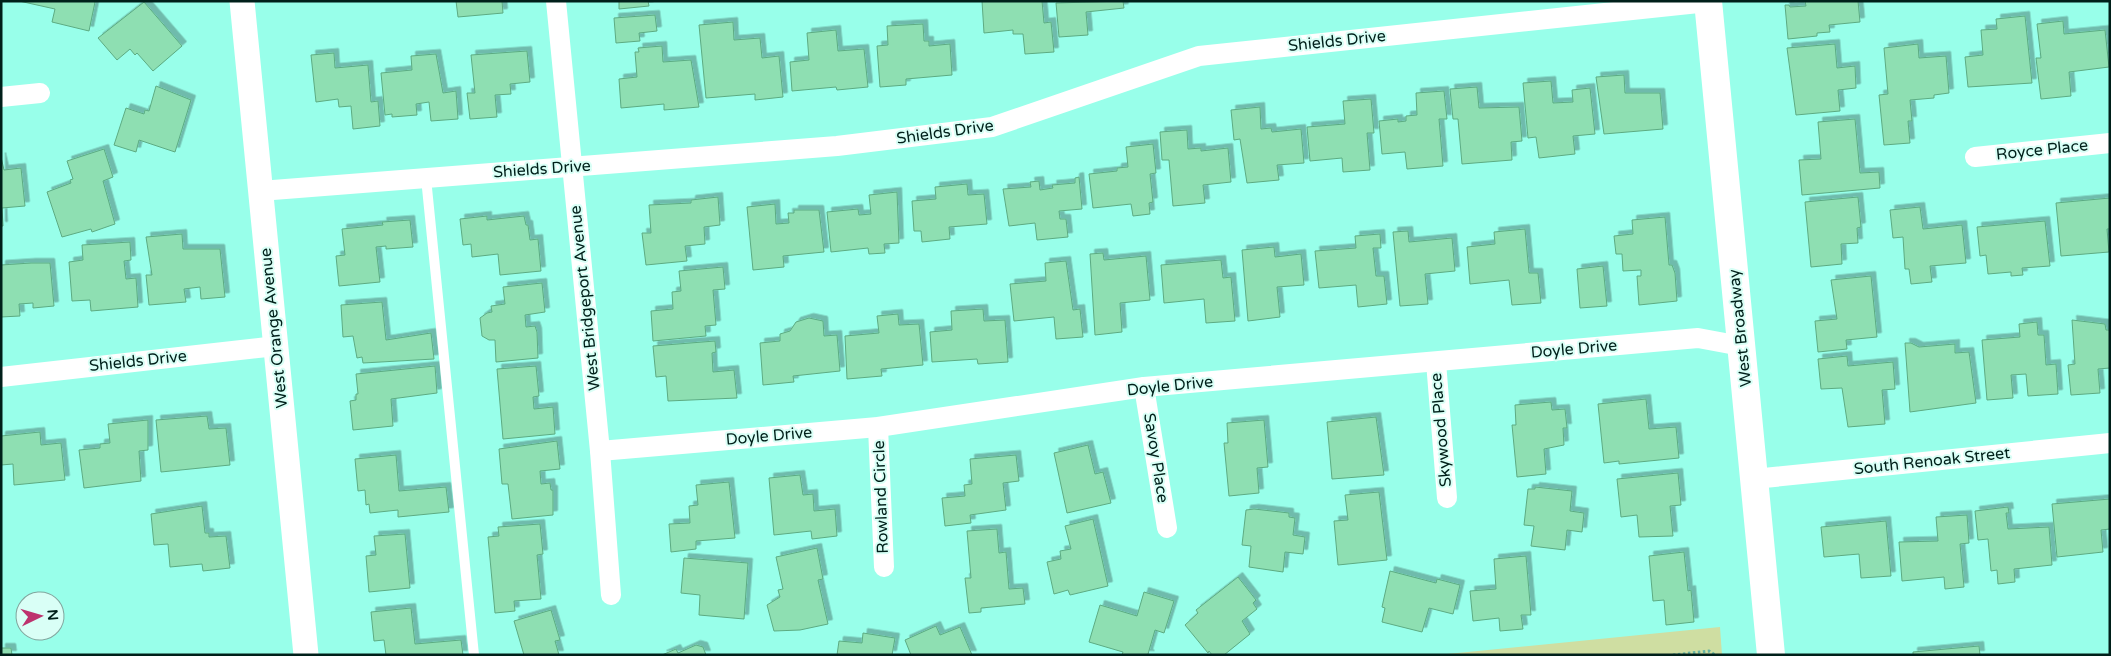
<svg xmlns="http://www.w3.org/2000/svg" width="2111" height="656" viewBox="0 0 2111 656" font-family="'Varela Round',sans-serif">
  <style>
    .green { fill: #cfdea2 }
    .building { fill: #8edfb2; stroke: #5cab82; filter: url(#shadow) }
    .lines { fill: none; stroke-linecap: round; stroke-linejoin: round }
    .path { stroke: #64b3a3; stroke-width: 3; stroke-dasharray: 2.5 2.5; stroke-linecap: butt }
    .service { stroke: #fff; stroke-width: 10 }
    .minor { stroke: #fff; stroke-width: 20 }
    .tertiary { stroke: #fff; stroke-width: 25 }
    .secondary { stroke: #fff; stroke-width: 28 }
    .labels { text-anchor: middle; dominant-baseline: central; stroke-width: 4; stroke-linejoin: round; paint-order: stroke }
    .street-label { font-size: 16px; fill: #00201a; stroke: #d9fff6 }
  </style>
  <defs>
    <filter id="shadow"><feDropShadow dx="4.5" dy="-4.5" stdDeviation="0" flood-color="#0004"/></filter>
  </defs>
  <rect width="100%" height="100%" fill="#98ffea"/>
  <polygon class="green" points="1720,627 1722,655 1437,655"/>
  <g class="building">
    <polygon points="19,1 93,1 95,2 89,31 52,22 55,9"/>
    <polygon points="456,1 502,1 503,13 458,17"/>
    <polygon points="619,1 648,1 649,6 619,9"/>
    <polygon points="982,1 1042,1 1044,23 1051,22 1054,52 1025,54 1023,34 1013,34 1013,30 984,33"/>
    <polygon points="1123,1 1124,8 1086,12 1088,35 1059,37 1056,3"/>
    <polygon points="1805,1 1858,1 1860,22 1829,25 1830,32 1817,33 1817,36 1788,39 1785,5 1789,5 1790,7 1806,6"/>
    <polygon points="144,2 182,46 153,71 137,53 135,55 130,49 117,60 98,38"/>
    <polygon points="655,15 657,31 639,33 640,41 616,43 614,18"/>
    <polygon points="2025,16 2032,83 1968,87 1965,57 1983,55 1981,30 1997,29 1996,19"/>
    <polygon points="2063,21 2064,34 2105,30 2109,67 2069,72 2071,96 2041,99 2036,58 2041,58 2037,24"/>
    <polygon points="733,22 734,40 760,38 762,58 779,56 783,97 755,100 755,94 706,98 699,25"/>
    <polygon points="923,24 924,41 929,41 929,46 950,44 952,75 906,79 906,85 880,87 877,46 888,45 887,26"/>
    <polygon points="836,30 838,51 864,49 868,87 837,90 836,87 792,91 790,62 809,60 807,33"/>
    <polygon points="1835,44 1837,68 1855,66 1856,88 1838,90 1840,111 1796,115 1787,48"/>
    <polygon points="1918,44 1919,58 1946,56 1949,93 1934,95 1934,98 1910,100 1912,121 1908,121 1910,143 1884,145 1879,95 1888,94 1884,48"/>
    <polygon points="662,46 663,62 691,60 699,107 664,110 664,104 621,108 619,79 637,77 635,52 639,52 638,48"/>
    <polygon points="527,51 530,82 510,84 511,94 495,95 497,117 470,119 467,93 475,93 471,55"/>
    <polygon points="334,53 335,68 368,65 371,102 378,101 380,126 353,129 351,106 339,107 338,99 316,102 311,55"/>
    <polygon points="436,54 443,93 456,91 458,119 431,121 429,102 416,104 417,115 392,117 392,114 385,115 381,73 412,70 411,56"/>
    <polygon points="1624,75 1625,93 1660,93 1663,129 1604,134 1596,77"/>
    <polygon points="1551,81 1553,103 1573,102 1572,90 1590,88 1595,134 1573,136 1575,154 1539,158 1536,137 1528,138 1523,83"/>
    <polygon points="156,86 191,100 175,152 139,140 136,152 114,145 126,108 144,114 145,110 149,111"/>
    <polygon points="1477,87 1479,108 1519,107 1522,141 1511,142 1512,160 1462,164 1458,119 1453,119 1450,89"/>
    <polygon points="1444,91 1447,119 1439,119 1443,166 1407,169 1405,152 1382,154 1379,121 1398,119 1398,122 1406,121 1406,116 1417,115 1416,93"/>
    <polygon points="1371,99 1374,133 1367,133 1370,170 1343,172 1342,158 1310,161 1307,127 1345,124 1343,101"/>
    <polygon points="1260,107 1261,129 1271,128 1272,132 1301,129 1304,163 1277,165 1279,180 1247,183 1240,139 1234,140 1231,110"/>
    <polygon points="1855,119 1860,173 1879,172 1880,188 1802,195 1799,160 1821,159 1818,122"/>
    <polygon points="1187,130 1188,149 1201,148 1201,151 1228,148 1231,182 1203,185 1205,203 1173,206 1169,160 1162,160 1160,132"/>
    <polygon points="1153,144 1156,173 1150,174 1153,202 1149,203 1150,214 1133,216 1131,204 1093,208 1089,174 1117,171 1117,168 1128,167 1126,147"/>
    <polygon points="104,149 113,177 103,181 115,224 92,232 91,229 62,237 47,192 71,183 70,180 73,179 67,161"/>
    <polygon points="1,157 4,170 21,168 25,206 2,208 3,226 1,226"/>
    <polygon points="1079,177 1082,209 1059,211 1060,219 1066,219 1068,237 1037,240 1035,223 1009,226 1003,189 1031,187 1030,182 1039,181 1040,190 1053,188 1052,185 1075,183 1075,178"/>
    <polygon points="967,184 968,195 984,194 987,224 949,227 950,239 922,242 921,231 914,231 912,201 936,199 935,187"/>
    <polygon points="897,192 899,243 884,244 885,253 869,254 868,248 831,252 827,212 858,209 859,215 871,214 869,195"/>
    <polygon points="718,197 720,225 704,227 705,244 685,246 687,261 646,265 642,233 651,233 649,205 691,203 691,200"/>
    <polygon points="1858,197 1861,227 1857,228 1858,243 1841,244 1842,264 1811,267 1805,202"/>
    <polygon points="2110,198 2110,229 2107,229 2109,252 2061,256 2056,203"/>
    <polygon points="775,204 776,224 789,223 788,213 794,213 794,210 819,210 824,252 783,256 784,267 753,270 747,207"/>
    <polygon points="1920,207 1923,229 1962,225 1966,263 1930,266 1932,282 1911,284 1909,269 1905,269 1903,237 1893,238 1890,210"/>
    <polygon points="487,216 487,220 524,216 526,225 528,225 530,240 538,239 541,271 500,275 498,254 472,257 471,244 463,245 460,219"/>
    <polygon points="1665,217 1669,265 1672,265 1675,273 1677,301 1639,305 1637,276 1641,276 1641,270 1623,271 1622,254 1616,254 1614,236 1633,234 1632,220"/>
    <polygon points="410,220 413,247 386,249 386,246 376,247 380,282 339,286 336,256 345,255 342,229 383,225 382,222"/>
    <polygon points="2045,221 2050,266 2022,268 2023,275 2011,276 2011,272 1988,274 1986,255 1980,256 1977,227"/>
    <polygon points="1525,229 1529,273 1538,273 1541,303 1512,305 1509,280 1470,284 1467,247 1495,244 1494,232"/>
    <polygon points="1408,231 1409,242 1452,238 1455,271 1425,274 1428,304 1400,306 1393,232"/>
    <polygon points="182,234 183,249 220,249 225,297 201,299 200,287 184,289 186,302 149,305 146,275 152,275 146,237"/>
    <polygon points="1380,234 1381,248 1373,248 1376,276 1384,276 1387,304 1358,307 1356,285 1319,288 1315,251 1356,248 1355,236"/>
    <polygon points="130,242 131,260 124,261 126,279 136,278 138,307 91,311 90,300 72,301 69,262 83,260 82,245"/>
    <polygon points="1274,247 1275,257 1301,254 1304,285 1277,287 1280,317 1248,321 1242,250"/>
    <polygon points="1103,253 1104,260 1146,256 1150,300 1120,303 1122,332 1095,335 1090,254"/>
    <polygon points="1221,260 1223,278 1231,277 1235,321 1206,323 1204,299 1164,303 1161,265"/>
    <polygon points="1066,261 1073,310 1080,309 1083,337 1056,339 1054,317 1014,321 1010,284 1046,281 1045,263"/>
    <polygon points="31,263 50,263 54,306 33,308 33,303 19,304 20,316 1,317 1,265"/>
    <polygon points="1603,266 1607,306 1580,308 1577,269"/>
    <polygon points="723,267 725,289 713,290 716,325 705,326 706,336 653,341 651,311 673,309 672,292 681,291 679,271"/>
    <polygon points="1871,276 1877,337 1846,340 1847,349 1818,352 1815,321 1837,319 1831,280"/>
    <polygon points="542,283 545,312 525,315 526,327 535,326 537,332 538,358 496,362 495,340 489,340 482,336 480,318 487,313 492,312 491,306 505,304 503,287"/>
    <polygon points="382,302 386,340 431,333 434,359 363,363 362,357 357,358 353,336 343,337 341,305"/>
    <polygon points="983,309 984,321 1005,320 1008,362 978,364 977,359 932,362 930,332 952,330 951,311"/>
    <polygon points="898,314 899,325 919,324 923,365 881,369 882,376 847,379 845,336 879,333 877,316"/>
    <polygon points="809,318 823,321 824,336 837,335 840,371 793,376 794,382 763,385 760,343 780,341 780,334 790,331 796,322"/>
    <polygon points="2072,320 2105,324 2106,330 2110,330 2110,368 2098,369 2100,393 2071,395 2068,365 2075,364"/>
    <polygon points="2037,322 2038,335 2044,335 2046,365 2056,364 2058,394 2028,396 2026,374 2011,375 2013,398 1987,400 1982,340 2020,337 2019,324"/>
    <polygon points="715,341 716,352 712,353 713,372 734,370 737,398 668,401 666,376 656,377 653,346"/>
    <polygon points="1905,343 1911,343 1919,347 1955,344 1955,353 1969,352 1976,403 1910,412"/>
    <polygon points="1847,356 1848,366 1893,362 1895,389 1882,390 1885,424 1848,427 1842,388 1821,389 1818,359"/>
    <polygon points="435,366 437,393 391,399 393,426 353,430 350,401 356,400 356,394 358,394 356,374"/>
    <polygon points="536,366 539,396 533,397 534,409 553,407 555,434 503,439 497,369"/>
    <polygon points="1646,399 1649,429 1676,427 1679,458 1619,464 1619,461 1604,463 1598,404"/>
    <polygon points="1551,402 1552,410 1565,409 1567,428 1563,428 1564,445 1544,449 1546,474 1517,477 1512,425 1516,425 1515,405"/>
    <polygon points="207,416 209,429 226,428 230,465 161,472 156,420"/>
    <polygon points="1376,417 1384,475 1332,479 1327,422"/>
    <polygon points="148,420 148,450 139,451 141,481 84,488 79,450 100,448 100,444 110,443 108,424"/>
    <polygon points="1264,420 1268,467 1257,468 1259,493 1229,496 1224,443 1228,443 1227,423"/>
    <polygon points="40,432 41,445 61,443 65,480 14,485 13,464 1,465 1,436"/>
    <polygon points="557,441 560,469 540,471 541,484 550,483 551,490 553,490 553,515 512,519 508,484 502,484 499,449"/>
    <polygon points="1088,445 1095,474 1103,472 1111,503 1067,513 1054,453"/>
    <polygon points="396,455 399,491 446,487 449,512 398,517 398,510 370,513 369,504 366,505 365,490 358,491 355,459"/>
    <polygon points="1016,455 1019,481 1003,483 1006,510 970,515 971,523 945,526 942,498 965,496 964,485 972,484 970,459"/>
    <polygon points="1678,473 1681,505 1670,506 1673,536 1639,537 1637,515 1621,517 1617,479"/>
    <polygon points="800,475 803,495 813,494 814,511 835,509 837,536 812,539 811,531 774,535 769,478"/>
    <polygon points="729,482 735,538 696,541 696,549 671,552 669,524 690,523 689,506 698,505 696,485"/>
    <polygon points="1535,487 1572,491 1570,511 1584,513 1582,532 1567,530 1565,550 1531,546 1534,526 1524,525 1528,489 1535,489"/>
    <polygon points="1379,492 1387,560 1338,565 1334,521 1348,520 1345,495"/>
    <polygon points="2110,499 2110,529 2101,530 2103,552 2057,557 2052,504"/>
    <polygon points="202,506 205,533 209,533 209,537 226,536 230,568 203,571 202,564 170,567 168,544 154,545 151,514"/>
    <polygon points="2008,507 2009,513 2006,513 2008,529 2049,527 2052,565 2014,569 2015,582 1998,584 1997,570 1991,571 1988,539 1978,540 1975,511"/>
    <polygon points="1254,509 1289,513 1289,517 1295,518 1293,535 1305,537 1303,554 1285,552 1283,572 1249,567 1251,546 1242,545 1246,510"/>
    <polygon points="1967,515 1969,543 1960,544 1964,587 1945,589 1944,577 1902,581 1899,542 1938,541 1936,517"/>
    <polygon points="1093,519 1108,586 1070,595 1068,590 1054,594 1047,562 1061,559 1060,551 1071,549 1065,526"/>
    <polygon points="1886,521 1891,576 1861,578 1859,554 1824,557 1821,527"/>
    <polygon points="540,524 543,554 537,555 541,599 514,601 515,611 495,613 488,537 499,536 498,527"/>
    <polygon points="997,529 999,553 1006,552 1009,589 1023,588 1025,604 981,608 981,612 969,613 965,578 971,578 967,531"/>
    <polygon points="405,534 410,588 369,592 366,556 376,555 374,536"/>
    <polygon points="817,548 823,579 818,580 828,624 800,630 774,631 767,605 780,597 778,590 783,589 776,557"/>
    <polygon points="1684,552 1688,591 1691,590 1694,622 1666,625 1664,600 1653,601 1649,556"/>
    <polygon points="1526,556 1531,615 1521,615 1523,629 1500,631 1499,618 1473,621 1470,591 1496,589 1494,559"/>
    <polygon points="684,558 748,563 744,619 699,615 700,595 681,593"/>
    <polygon points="1390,571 1436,583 1437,579 1460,585 1453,614 1429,608 1422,632 1382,622 1385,608 1382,607"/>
    <polygon points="1238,577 1256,600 1253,603 1257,609 1242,621 1250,634 1224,655 1212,655 1209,651 1208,653 1185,625 1198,613 1196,610"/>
    <polygon points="1144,592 1174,601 1164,633 1155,630 1148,654 1150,655 1122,655 1123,652 1089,642 1100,605 1137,616"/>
    <polygon points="411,608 415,644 461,640 463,655 386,655 384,640 374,641 371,612"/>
    <polygon points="551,610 560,640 555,641 559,655 524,655 514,621"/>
    <polygon points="936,626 940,635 960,627 972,655 911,655 905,640"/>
    <polygon points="863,633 895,638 892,655 837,655 839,641 862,643"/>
    <polygon points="696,645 703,647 706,655 662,655 676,649 678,653"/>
    <polygon points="1979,646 1980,655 1913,655 1913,652"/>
    <polygon points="1,648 11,648 12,655 1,655"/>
  </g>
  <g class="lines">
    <polyline class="path" points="1673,655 1709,651 1715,655"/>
    <polyline class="service" points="426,178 474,655"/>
    <g class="minor">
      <polyline points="556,1 600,451 611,595"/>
      <polyline points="1,97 40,93"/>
      <polyline points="1975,157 2110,143"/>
      <polyline points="260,191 837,146 992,127 1199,56 1708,2"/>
      <polyline points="1436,362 1447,498"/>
      <polyline points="1,377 276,346"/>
      <polyline points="1144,387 1167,528"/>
      <polyline points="878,427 884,567"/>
      <polyline points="600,451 878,427 1144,387 1698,338 1741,346"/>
      <polyline points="1754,479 2110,443"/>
    </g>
    <polyline class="tertiary" points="242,1 306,655"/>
    <polyline class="secondary" points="1708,1 1771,655"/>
  </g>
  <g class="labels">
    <g class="street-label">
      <text transform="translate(1337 41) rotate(-6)">Shields Drive</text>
      <text transform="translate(945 132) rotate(-8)">Shields Drive</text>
      <text transform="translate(2042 150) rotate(-6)">Royce Place</text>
      <text transform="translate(542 169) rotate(-4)">Shields Drive</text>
      <text transform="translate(585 298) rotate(-96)">West Bridgeport Avenue</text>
      <text transform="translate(274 328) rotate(-96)">West Orange Avenue</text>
      <text transform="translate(1740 328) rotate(-96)">West Broadway</text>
      <text transform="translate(1574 349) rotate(-5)">Doyle Drive</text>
      <text transform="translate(138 361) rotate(-6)">Shields Drive</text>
      <text transform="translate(1170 386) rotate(-6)">Doyle Drive</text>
      <text transform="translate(1441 430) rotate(-95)">Skywood Place</text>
      <text transform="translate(769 436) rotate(-5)">Doyle Drive</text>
      <text transform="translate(1156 458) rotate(81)">Savoy Place</text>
      <text transform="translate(1932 461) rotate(-6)">South Renoak Street</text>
      <text transform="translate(881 497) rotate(-92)">Rowland Circle</text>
    </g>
  </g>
  <rect width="2111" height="656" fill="none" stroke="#00201a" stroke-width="5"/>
  <g transform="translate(40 616) rotate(85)"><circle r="24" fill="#d9fff6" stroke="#82a69e"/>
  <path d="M0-4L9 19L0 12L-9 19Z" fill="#bd336e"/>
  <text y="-8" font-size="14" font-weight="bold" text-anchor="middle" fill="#00201a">N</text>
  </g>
</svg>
